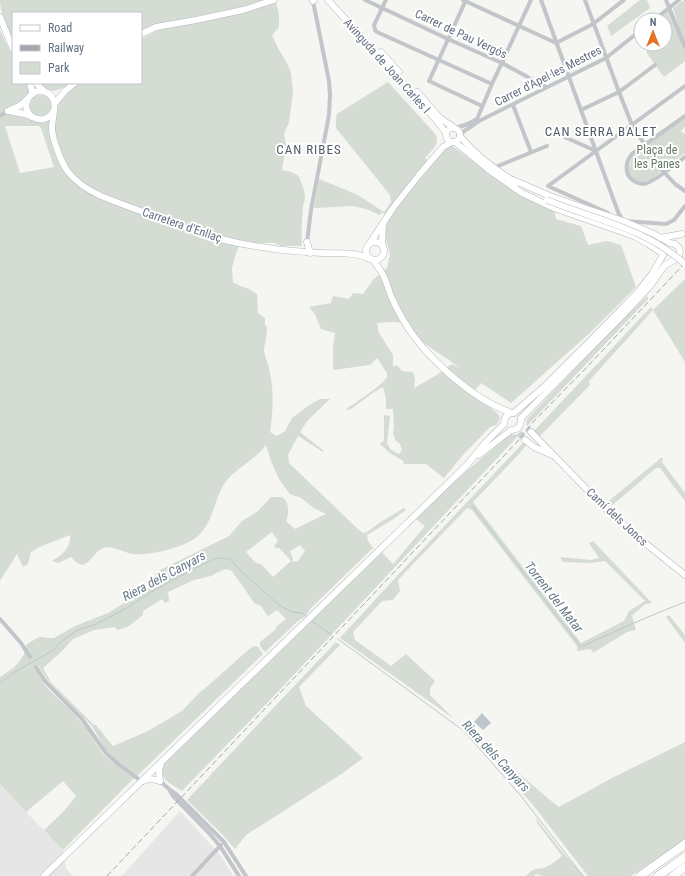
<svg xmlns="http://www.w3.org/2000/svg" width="685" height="876" viewBox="0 0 685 876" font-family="'Roboto Condensed',sans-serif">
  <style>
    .built { fill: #e5e6e5 }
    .green { fill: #d5dcd3; fill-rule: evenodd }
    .water { fill: #bec6cd }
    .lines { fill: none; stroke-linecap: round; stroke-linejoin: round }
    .stream { stroke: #bec6cd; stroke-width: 1 }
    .secondary-tunnel { stroke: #d1d4d6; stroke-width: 6; stroke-dasharray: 6 3; stroke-linecap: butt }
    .secondary-casing { stroke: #b4b8be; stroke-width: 7 }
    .highway-casing { stroke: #b5b7bb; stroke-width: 9 }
    .street { stroke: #c2c5c9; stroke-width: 4 }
    .secondary { stroke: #fff; stroke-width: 6 }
    .highway { stroke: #fff; stroke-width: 8 }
    .rail { stroke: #a3a7ae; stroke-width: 1; stroke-dasharray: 6 3; stroke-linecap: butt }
    .secondary-bridge-casing { stroke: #b4b8be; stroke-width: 7; stroke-linecap: butt }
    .secondary-bridge { stroke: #fff; stroke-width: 6 }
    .labels { text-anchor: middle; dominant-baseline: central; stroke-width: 4; stroke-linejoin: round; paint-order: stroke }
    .street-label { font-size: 12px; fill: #647083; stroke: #fff }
    .park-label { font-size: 12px; fill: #647a63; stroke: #fff }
    .neighbourhood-label { font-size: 13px; letter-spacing: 1px; fill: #525a68; stroke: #fff }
    .water-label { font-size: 13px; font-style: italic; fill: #647886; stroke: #fff }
  </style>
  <rect width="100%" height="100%" fill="#f5f5f1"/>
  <g class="built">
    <polygon points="0,785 63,850 66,869 74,876 0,876"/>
    <polygon points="180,811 221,856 233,876 122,876"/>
  </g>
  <g class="green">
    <path d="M 0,0 L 267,0 L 260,3 L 152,26 L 141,31 L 141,13 L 13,13 L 13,41 C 8,28 0,14 0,0 Z"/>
    <polygon points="640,0 647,0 650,8 611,36 607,26"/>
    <polygon points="684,0 685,0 685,61 664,77 646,52 655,44 665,44 665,35 669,31 662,14 669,11 680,30 673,8"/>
    <path d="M 276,3 L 279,14 L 279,27 L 272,35 L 279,50 L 288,65 L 291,73 L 293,92 L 289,122 L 284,134 L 286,145 L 282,170 C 288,171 295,172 299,177 C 300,178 306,195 305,197 C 305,200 304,203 303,206 C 302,219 301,233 302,246 L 281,246 L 274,243 L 256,243 L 242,240 L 236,253 L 232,268 L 233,282 L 238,285 L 249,289 L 257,294 L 258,313 L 265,318 L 265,325 L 267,327 C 267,335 265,342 264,349 C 264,356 269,365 270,373 C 274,392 273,412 270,432 L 277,436 L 285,431 L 292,418 L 308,406 L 320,399 L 330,399 L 308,420 L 300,432 L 323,450 L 323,452 L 298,436 L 288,455 L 289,463 L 360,531 L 363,533 L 367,532 L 379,523 L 404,508 L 406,510 L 392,520 L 367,535 L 368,541 L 373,548 L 310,609 C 308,614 303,618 298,621 L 265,652 L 260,646 L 260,642 L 276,629 L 276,627 L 286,619 L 277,610 L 268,616 L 260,605 L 255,604 L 232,571 L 226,569 L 218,572 L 211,576 L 194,580 L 168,592 L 169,601 L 165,603 L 162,599 L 143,611 L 143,615 L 129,626 L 118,630 L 115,627 L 94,630 L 73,639 L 60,653 L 43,668 L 51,682 L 94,725 L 96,725 L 113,746 L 148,731 L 182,711 L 201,691 L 203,690 L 246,652 L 253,646 L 258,647 L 263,654 L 262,655 L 137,776 L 116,761 L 106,750 L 92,726 L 47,679 L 38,665 L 35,667 L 44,684 L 50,691 L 70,710 L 86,728 L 103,754 L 111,761 L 134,778 L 63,850 L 44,830 L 64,811 L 76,796 L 63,781 L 26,812 L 0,784 L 0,677 C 10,670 18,666 24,654 C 25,651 25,647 27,644 L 39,637 L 43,637 L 47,638 L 54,638 L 75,626 L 108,613 L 155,584 L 156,582 L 155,574 L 160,570 L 229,536 L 242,521 L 258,511 L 271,497 C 274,497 279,497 281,497 C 290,500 289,515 286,521 L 295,529 L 326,514 L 314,508 L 301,498 L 290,494 L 279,479 L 271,461 L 266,445 C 255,460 235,468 224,484 C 212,504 213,530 189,542 C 175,549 148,556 133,554 C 124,553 113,545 103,548 C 95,551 91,562 83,565 L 77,563 L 71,557 L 58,563 L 52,561 C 62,555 71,548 70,535 L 37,548 L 31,552 L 28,564 L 23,567 L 17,554 L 0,581 L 0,30 L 5,41 L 13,55 L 13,83 L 28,83 L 30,92 L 17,104 L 6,111 L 25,118 L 53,120 L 57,105 L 62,97 L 79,83 L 141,83 L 141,39 L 159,30 L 189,23 L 214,19 L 244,13 ZM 5,126 L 39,126 L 41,128 L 54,167 L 20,173 ZM 272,532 L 278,541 L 274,546 L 276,548 L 279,548 L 291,561 L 273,577 L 261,564 L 256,563 L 246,552 ZM 300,545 L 305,551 L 297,562 L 292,561 L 293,559 L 290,551 Z"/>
    <path d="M 388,82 L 436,135 C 440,145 431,151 425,158 L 428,160 L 393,203 L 385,215 L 382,212 L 380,215 L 366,209 L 353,206 L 314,208 L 319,179 L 356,194 L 384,212 L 391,202 L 390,195 L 336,128 L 336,120 L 337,114 Z"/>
    <path d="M 38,83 L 70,83 C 57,92 51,94 38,83 Z"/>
    <circle cx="41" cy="106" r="11"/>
    <polygon points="685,117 685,127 681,131 685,134 685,153 650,180 645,182 641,182 636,181 629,174 628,169 632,157"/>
    <path d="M 448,146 L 452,146 L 505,185 L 554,209 L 556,219 L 581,226 L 588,245 L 607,241 L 621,245 L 636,287 L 592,331 L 511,403 L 481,383 L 472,394 L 497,413 L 500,417 L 499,421 L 496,425 L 490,427 L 463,455 L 444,478 L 426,464 L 404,464 L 403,461 L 390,453 L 380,444 L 384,440 L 384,415 L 390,416 L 387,443 L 391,450 L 399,454 L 402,450 L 400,444 L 395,440 L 393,433 L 394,428 L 393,409 L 386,409 L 386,398 L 383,387 L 374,392 L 351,409 L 347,410 L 346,409 C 354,404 384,384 387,377 C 387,376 387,374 387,373 L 377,358 L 370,365 L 333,370 L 333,347 L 335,333 L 321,329 L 315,314 L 309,307 L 331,303 L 333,296 L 349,299 L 353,293 L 363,294 L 373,280 L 387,268 L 390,254 L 384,233 L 389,218 L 406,193 L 443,150 ZM 392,322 L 410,323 L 415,337 L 462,369 L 452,364 L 435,376 L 414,388 L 415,379 L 413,372 L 402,371 L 397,365 L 393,367 L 393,355 L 379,333 L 377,323 Z"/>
    <polygon points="685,279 685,362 653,310 589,381 590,385 539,437 534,431 651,307 653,310"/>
    <polygon points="647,296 648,299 527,426 526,422 527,419 607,335"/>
    <path d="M 511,434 L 519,435 L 272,698 L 182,791 C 171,784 158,780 164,764 L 382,552 L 393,564 L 425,526 L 416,519 L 432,502 L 452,483 Z"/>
    <polygon points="525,441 527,444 520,453 473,502 581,643 624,621 629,611 645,601 605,561 589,563 563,562 560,557 591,560 599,558 589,543 593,541 652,603 645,604 632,616 636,630 627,632 593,653 591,649 577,651 577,646 472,510 467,508 398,580 400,591 393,600 382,601 353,632 355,640 391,666 406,654 435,681 430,688 430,695 454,719 340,638 397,576"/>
    <polygon points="661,458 663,458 662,462 685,493 685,501 660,468 656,468 609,508 605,504"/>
    <polygon points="669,615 685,635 685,643 666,617"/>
    <path d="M 336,642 L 340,645 L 299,687 L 306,706 L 363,758 L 343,773 L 246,835 L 235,849 L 222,834 L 187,800 C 237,747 286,694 336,642 Z"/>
    <polygon points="468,730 544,795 559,807 614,777 685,742 685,840 631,876 588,876 533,805"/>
    <polygon points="535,817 563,853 584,876 543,876 536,874 534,876 526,876 531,871 536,869 544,868 552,864 562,856 538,824"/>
  </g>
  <polygon class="water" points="482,713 491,723 483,730 474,722"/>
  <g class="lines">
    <g class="stream">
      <path d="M 473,507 L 581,647 C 615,631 649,616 685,602"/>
      <polyline points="312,621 332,635"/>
      <polyline points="338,639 464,731 521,796 583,876"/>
      <polyline points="0,683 13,673 52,651 63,640 76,631 96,624 125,609 156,589 197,567 217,558 230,559 242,572 279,605 292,612 302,613 308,618"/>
    </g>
    <g class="secondary-tunnel">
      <polyline points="527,428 531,432"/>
      <polyline points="519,433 525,440"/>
    </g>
    <defs>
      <g id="secondary">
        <polyline points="328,0 437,121 446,133"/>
        <polyline points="313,1 314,0"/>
        <polyline points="0,17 13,49"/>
        <polyline points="141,34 156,27 196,20 243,10 274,0"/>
        <polyline points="381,52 399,72"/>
        <polyline points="30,83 32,91 32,94"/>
        <polyline points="36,83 44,91"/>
        <polyline points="417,92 440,118 453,127"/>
        <path d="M 28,99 C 24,106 27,112 32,117"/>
        <polyline points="55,103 65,91 75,83"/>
        <path d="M 8,111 C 13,109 18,107 22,104 C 28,100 30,93 38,91 C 45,90 52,94 54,102 C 56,107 52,120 52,128 C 52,139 62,165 69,173 C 77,183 90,191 101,196 C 118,203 135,209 152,215 C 175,224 197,233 221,239 C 236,243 252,246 268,248 C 286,251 304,252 322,253 C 340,254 353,251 370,259"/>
        <path d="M 8,111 C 14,112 19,113 25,114 C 36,118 44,125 53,112"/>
        <circle cx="453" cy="135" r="7"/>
        <path d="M 460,136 C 476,156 495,169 516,183"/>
        <polyline points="455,142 489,170 522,193 554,208 634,236 647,243 662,253"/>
        <polyline points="660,238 682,234"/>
        <circle cx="375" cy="251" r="9"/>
        <polyline points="307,242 310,253"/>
        <polyline points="370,243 393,208 419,175 443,147 452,142"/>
        <polyline points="382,244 383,224"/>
        <path d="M 373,260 C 376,264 379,268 382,273 C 386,280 388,288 391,296 C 394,303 398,311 402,318 C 423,355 471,399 512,413"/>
        <polyline points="531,432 608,511 635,535 685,575"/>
        <polyline points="525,440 534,447 552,455"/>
        <path d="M 479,455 L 511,430 C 518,430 521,426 521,418 L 622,316 L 650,286 L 665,265 L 676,259 L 679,256 L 680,251 L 679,248 L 675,244 L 670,243 L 654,234 L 623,221 L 587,209 L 550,196 L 513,180"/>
        <path d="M 143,781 C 149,778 154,779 160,781"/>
        <path d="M 160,781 C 159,775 158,770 161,764"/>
        <path d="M 44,876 L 467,465 L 485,443 L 504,424 C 504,417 507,413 514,413 L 546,385 L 593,338 L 637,293 L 652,274 L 663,255"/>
      </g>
      <g id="highway">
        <polyline points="640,876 685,844"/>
        <polyline points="658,876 685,857"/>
        <polyline points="673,876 685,867"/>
      </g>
    </defs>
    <use href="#secondary" class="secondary-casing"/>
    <use href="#highway" class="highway-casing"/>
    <g class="street">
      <polyline points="365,0 448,39 502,63 546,87"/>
      <polyline points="386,0 374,25 375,30 377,32 492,84"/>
      <polyline points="463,0 556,43 593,24 624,0"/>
      <polyline points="466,0 429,81 482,106"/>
      <polyline points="541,0 618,212 623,221"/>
      <polyline points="585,0 619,92 632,125 645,145 664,172 675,184 685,191"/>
      <polyline points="666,0 685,47"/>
      <polyline points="654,20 679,0"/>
      <polyline points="513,105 531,152"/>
      <polyline points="581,110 619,92 655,65"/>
      <polyline points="0,116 8,111"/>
      <path d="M 685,116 L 632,154 C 627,160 625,167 628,175 C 631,180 637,184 643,184 C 652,184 677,163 685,157"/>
      <path d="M 455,128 C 463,126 470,124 477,119 L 492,84 L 531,0"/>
      <polyline points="460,134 479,121 606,58 641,30"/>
      <polyline points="558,134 596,151"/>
      <polyline points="493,168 547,146"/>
      <polyline points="608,213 548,186 685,86"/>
      <polyline points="625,221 666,224 674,220 685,206"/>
      <polyline points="307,242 311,210 329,115 330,95 329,81 313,1"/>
      <polyline points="0,619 21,643 30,657"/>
      <polyline points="36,667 45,681 82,719 106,753 118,764 141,781"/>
      <polyline points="160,781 170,790 176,794 224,842 246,876"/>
      <polyline points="170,791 173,796 209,833 220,846 239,876"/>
      <polyline points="192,876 221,845"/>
    </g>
    <use href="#secondary" class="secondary"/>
    <use href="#highway" class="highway"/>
    <polyline class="rail" points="107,876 517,442 533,422 587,367 685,263"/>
    <defs>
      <path id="secondary-bridge" d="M 547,200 C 596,220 645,228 685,264"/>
    </defs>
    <use href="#secondary-bridge" class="secondary-bridge-casing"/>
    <use href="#secondary-bridge" class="secondary-bridge"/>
  </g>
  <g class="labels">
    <g class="street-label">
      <text transform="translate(461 34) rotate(25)">Carrer de Pau Vergós</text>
      <text transform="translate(387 66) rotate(48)">Avinguda de Joan Carles I</text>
      <text transform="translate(548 76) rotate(-27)">Carrer d'Apel·les Mestres</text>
      <text transform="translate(182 225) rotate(19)">Carretera d'Enllaç</text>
      <text transform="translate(617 517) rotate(43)">Camí dels Joncs</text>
    </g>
    <g class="park-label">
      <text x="657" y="150">Plaça de<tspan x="657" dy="14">les Panes</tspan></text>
    </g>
    <g class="neighbourhood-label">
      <text x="601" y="131">CAN SERRA BALET</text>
      <text x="309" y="149">CAN RIBES</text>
    </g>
    <g class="water-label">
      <text transform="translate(164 576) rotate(-28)">Riera dels Canyars</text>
      <text transform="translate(554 597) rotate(52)">Torrent del Matar</text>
      <text transform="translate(496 756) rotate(47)">Riera dels Canyars</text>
    </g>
  </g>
  <rect x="12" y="12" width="130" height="72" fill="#ffffff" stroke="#c1c6cd"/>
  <rect x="20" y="25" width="20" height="6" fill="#ffffff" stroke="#c1c6cd"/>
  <text x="48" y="32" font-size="12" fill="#647083">Road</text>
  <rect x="20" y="45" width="20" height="6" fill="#a3a7ae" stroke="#c1c6cd"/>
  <text x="48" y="52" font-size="12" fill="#647083">Railway</text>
  <rect x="20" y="62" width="20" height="12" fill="#d5dcd3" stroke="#c1c6cd"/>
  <text x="48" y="72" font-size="12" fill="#647083">Park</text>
  <g transform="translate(653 32)"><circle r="19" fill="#ffffff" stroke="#c1c6cd"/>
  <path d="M0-3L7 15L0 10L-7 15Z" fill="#e37224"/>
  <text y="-6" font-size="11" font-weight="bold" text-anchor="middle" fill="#647083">N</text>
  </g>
</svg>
